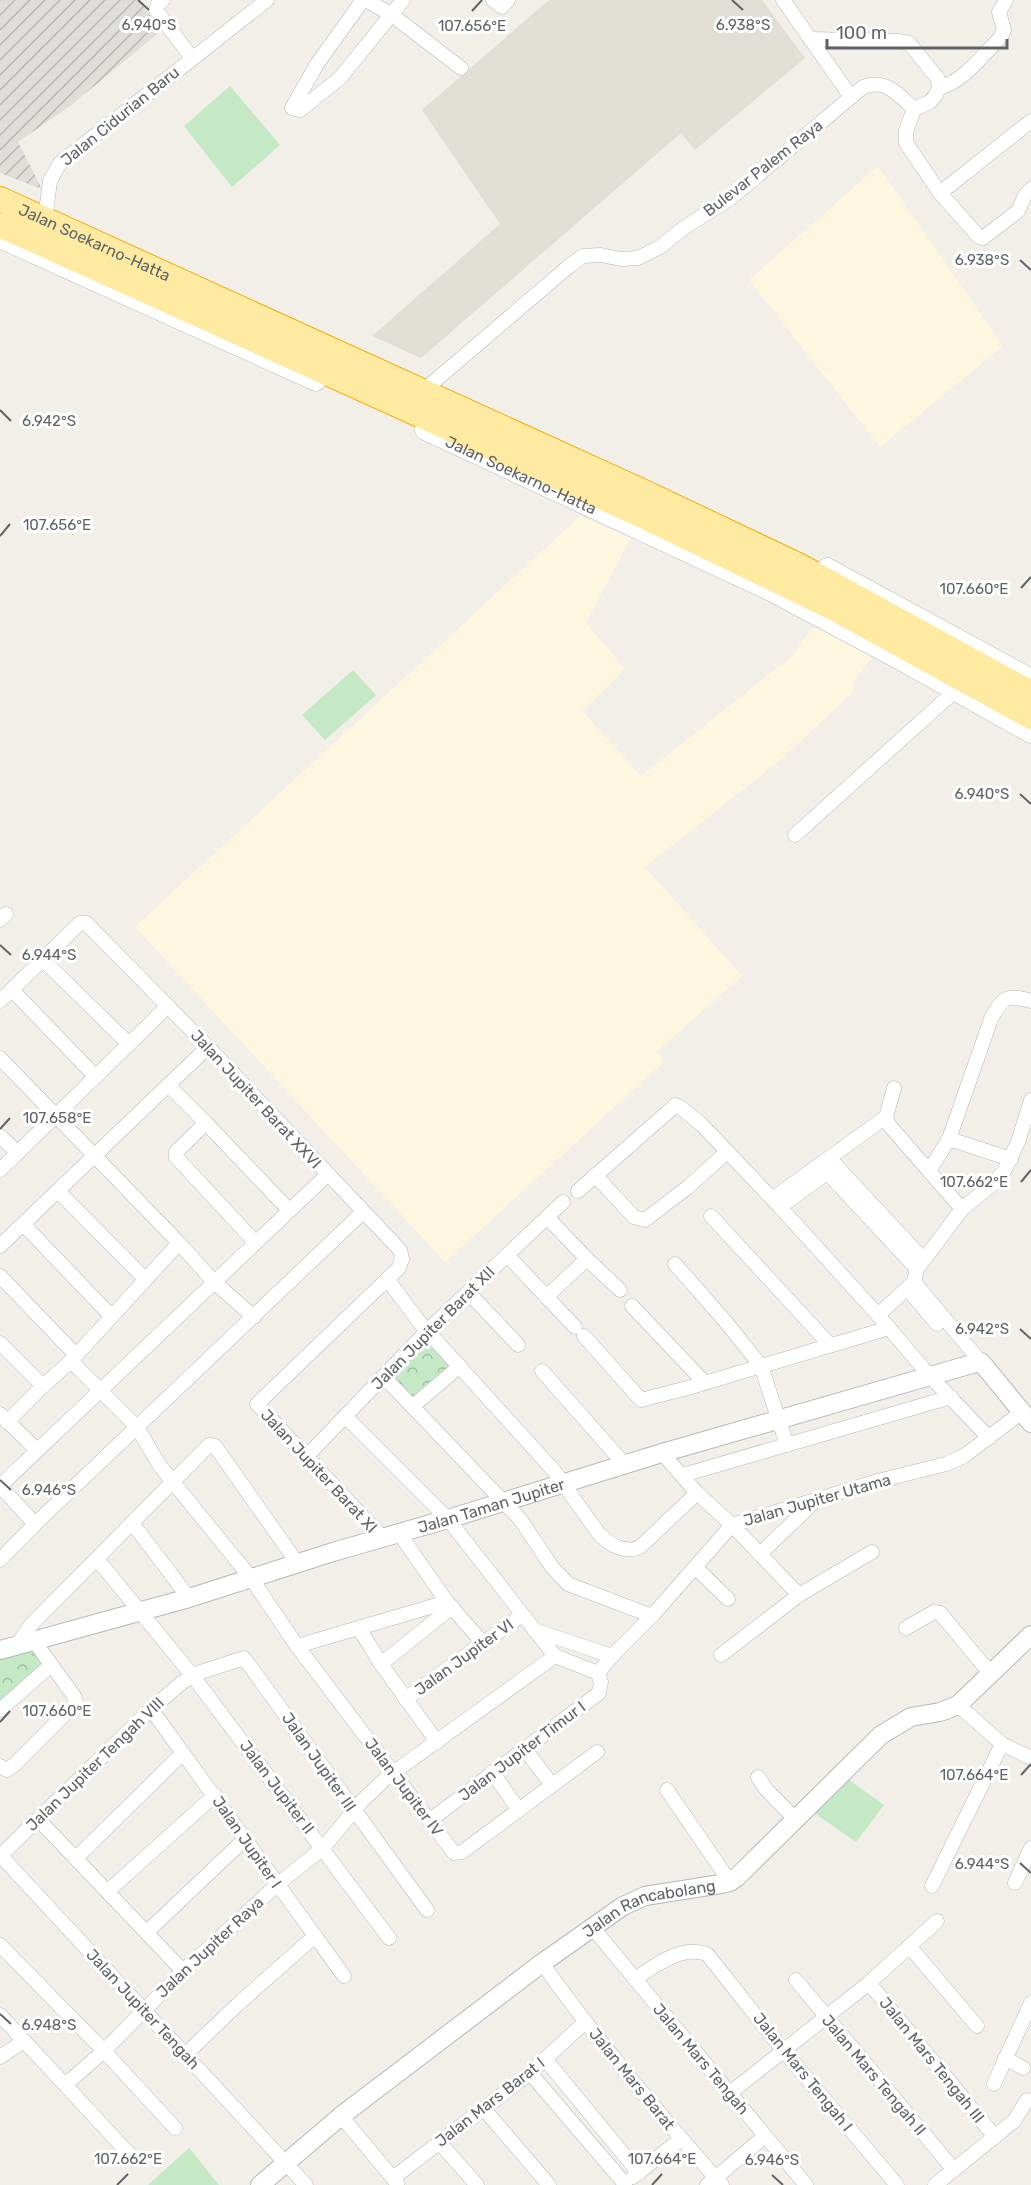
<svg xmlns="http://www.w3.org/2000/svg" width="1031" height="2185" viewBox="0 0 1031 2185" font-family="Rubik,sans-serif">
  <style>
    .commercial { fill: #fef7e0 }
    .industrial { fill: url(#industrial-furrows) }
    .education { fill: #e1ded6 }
    .park { fill: url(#park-crowns) }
    .pitch { fill: #c5e8c5 }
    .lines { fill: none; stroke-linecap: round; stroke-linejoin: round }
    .minor-casing { stroke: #b5b8bc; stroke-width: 15 }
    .tertiary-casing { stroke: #b5b8bc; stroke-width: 20 }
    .secondary-casing { stroke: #b6babf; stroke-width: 21 }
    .trunk-casing { stroke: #f9ab00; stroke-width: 26 }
    .minor { stroke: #fff; stroke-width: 14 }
    .tertiary { stroke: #fff; stroke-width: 18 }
    .secondary { stroke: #fff; stroke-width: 20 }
    .trunk { stroke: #feeaa1; stroke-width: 24 }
    .ticks { fill: none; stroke: #5f6368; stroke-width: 2 }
    .labels { text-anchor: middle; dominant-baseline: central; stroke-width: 6; stroke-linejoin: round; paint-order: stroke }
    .street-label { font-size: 16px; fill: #5f6368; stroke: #fff }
    .ticks-label { font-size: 15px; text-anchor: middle; fill: #5f6368; stroke: #fff; stroke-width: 6; stroke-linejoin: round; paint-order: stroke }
  </style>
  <defs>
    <pattern id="industrial-furrows" width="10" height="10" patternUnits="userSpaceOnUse" patternTransform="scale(1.5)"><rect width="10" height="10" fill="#e0deda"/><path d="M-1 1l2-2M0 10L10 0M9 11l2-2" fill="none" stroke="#b9b8b5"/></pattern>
    <pattern id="park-crowns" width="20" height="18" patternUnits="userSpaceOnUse" patternTransform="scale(1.5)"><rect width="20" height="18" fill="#c5e8c5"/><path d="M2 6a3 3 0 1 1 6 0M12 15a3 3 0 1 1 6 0" fill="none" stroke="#a3c0a4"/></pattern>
  </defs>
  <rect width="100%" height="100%" fill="#f1efe8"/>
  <g class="commercial">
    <polygon points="878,166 1003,346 880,447 749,280"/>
    <polygon points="580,516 631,538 586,623 625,669 582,711 641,776 792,656 813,626 873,656 855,679 852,693 778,762 645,867 742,976 657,1051 664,1062 445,1262 135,927"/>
  </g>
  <polygon class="industrial" points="0,0 139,0 161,31 70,106 18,142 42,189 0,173"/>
  <polygon class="education" points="549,0 762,0 805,58 695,150 681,133 421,358 372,336 500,224 422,110"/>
  <g class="park">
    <polygon points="426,1338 452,1366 413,1402 389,1378"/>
    <polygon points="32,1646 43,1663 0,1702 0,1655"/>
  </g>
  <g class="pitch">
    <polygon points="230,86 280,145 232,187 184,126"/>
    <polygon points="353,670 376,695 325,740 302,715"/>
    <polygon points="845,1777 884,1805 856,1842 813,1812"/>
    <polygon points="189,2148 219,2185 148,2185"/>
  </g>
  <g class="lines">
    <defs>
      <g id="minor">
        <polyline points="163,0 158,4 156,10 192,58"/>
        <polyline points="363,0 317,64 292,108 300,110 340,78 403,0"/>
        <polyline points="366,0 392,15 461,68"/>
        <polyline points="493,0 502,7 508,0"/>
        <polyline points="783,0 851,97"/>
        <polyline points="810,39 898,41 909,43 938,79 939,87 936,95 930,102 914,109"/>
        <path d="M 939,87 C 961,85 985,52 1001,37 L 1004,30 L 999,12 L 1006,0"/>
        <polyline points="914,109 906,131 906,143 940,193 979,237 983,238 1018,211 1025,195 1031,189"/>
        <polyline points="940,193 1031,121"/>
        <polyline points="46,212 50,181 60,163 267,0"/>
        <path d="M 430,385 L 568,267 L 583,256 L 601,255 L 621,259 L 638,258 L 660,247 L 685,227 L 731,198 L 863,87 C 886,78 899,95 914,109"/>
        <polyline points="795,835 955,691"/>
        <polyline points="0,920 6,914"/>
        <polyline points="43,960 129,1044"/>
        <polyline points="12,990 96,1077"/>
        <polyline points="0,1001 80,923 86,923 208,1047 400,1250 402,1259 399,1268 257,1404 382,1537"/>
        <polyline points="0,1058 179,1243 214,1282 254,1317"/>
        <polyline points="169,1086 206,1123"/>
        <polyline points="886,1117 889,1125 962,1209"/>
        <polyline points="0,1136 18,1153"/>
        <polyline points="949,1139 1011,1159"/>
        <polyline points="830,1159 924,1260"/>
        <polyline points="821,1166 917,1269"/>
        <polyline points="0,1170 168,1006"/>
        <path d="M 929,1171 L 949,1139 L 991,1019 C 1003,997 1006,994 1031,1001"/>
        <polyline points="595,1175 634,1217 645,1220 688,1187 727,1152"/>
        <polyline points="58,1191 145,1279"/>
        <polyline points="578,1191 670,1110 675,1105 680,1107 702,1125 780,1207 878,1315 929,1375 989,1438"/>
        <polyline points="772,1199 886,1117 894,1088"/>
        <polyline points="780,1207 832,1169"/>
        <polyline points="711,1216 830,1345"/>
        <polyline points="547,1217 587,1259 620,1290"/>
        <polyline points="24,1225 111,1316"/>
        <polyline points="255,1242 176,1157 176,1152 206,1123 289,1210"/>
        <polyline points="0,1246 208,1047"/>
        <polyline points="507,1255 575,1327"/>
        <polyline points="675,1264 725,1321 761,1366 787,1445"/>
        <polyline points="0,1276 75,1354"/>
        <path d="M 388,1280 L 420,1323 L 555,1472 L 599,1534 C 610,1545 625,1554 640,1547 L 697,1493"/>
        <polyline points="914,1282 981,1362"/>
        <polyline points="907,1288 937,1324"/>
        <polyline points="468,1292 518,1345"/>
        <polyline points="546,1297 587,1259"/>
        <polyline points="632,1306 705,1383"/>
        <polyline points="878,1315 914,1282 917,1269 962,1209 994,1183 1004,1171 1018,1142 1031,1100"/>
        <polyline points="584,1336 641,1400 691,1387 889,1328"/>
        <polyline points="0,1343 43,1386 71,1361 179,1243"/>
        <polyline points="71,1361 137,1427 160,1466 251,1578 297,1646 454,1853 462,1852 597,1752"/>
        <polyline points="542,1371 626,1466"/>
        <polyline points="384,1377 520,1519 552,1567 568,1584 652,1616"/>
        <polyline points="413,1406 460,1366"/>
        <polyline points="0,1414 36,1449"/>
        <polyline points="346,1417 448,1519 555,1656 598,1673"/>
        <polyline points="7,1422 43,1386"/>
        <polyline points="662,1453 697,1493 732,1525 799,1595"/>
        <polyline points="306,1457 427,1331 563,1202"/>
        <polyline points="683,1475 951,1397"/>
        <polyline points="35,1524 0,1486 327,1175"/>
        <polyline points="133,1524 189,1598"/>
        <polyline points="399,1533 447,1602 483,1643"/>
        <polyline points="760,1554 815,1501"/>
        <polyline points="97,1559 192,1675 389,1938"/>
        <polyline points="0,1560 35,1524 363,1212"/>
        <polyline points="695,1567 728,1599"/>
        <polyline points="359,1628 381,1664 437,1742"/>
        <polyline points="906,1628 934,1612 940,1613 990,1673"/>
        <polyline points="534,1630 612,1656"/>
        <polyline points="17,1645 30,1626 209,1445 215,1446 298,1564"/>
        <polyline points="297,1646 447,1602"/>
        <polyline points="721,1655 799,1595 872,1552"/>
        <polyline points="381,1664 452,1607"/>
        <polyline points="598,1673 612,1656 652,1616 732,1525 878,1481 946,1464 964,1456 1022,1412"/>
        <polyline points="405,1699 522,1615"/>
        <polyline points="958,1705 1002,1744 1031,1758"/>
        <polyline points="151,1709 344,1976"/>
        <polyline points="0,1710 51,1665"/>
        <polyline points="525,1749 552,1785"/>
        <polyline points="0,1766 7,1770 14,1765 76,1703 74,1696 34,1641"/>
        <polyline points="492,1772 519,1810"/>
        <polyline points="758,1777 766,1789 796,1820"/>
        <polyline points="667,1790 730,1882"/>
        <polyline points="38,1819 183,1971"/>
        <polyline points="429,1821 599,1693 601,1682 598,1673"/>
        <polyline points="0,1855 306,2185"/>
        <polyline points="0,1856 151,1709 179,1685 192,1675 244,1658 427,1910"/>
        <polyline points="76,1858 182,1754"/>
        <polyline points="1015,1883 1031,1848"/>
        <polyline points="932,1886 1002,1744"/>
        <polyline points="108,1891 215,1795"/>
        <polyline points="592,1927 806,2185"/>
        <polyline points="147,1932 245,1839"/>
        <polyline points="0,1945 104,2051 175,2128"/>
        <polyline points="909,1946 977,2026"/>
        <path d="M 542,1963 C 597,2041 659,2114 722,2185"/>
        <path d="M 635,1979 C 656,1965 681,1945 707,1954 L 783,2050 L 897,2185"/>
        <polyline points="796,1980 954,2170"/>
        <polyline points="869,1983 995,2137"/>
        <polyline points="0,2015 132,2157"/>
        <polyline points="186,2054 237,2005 315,1936"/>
        <polyline points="0,2057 24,2041"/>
        <polyline points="1005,2058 1023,2068"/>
        <polyline points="545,2059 639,2173"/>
        <polyline points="530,2073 625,2184"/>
        <polyline points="994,2084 1031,2003"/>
        <polyline points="65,2085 104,2051 183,1971 278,1884 323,1848 361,1802 386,1778 555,1656"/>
        <polyline points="730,2093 869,1983 937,1921"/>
        <polyline points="483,2108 549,2185"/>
        <polyline points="341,2116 397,2183"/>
        <polyline points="439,2142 477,2185"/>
        <polyline points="633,2177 681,2139"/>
        <polyline points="393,2178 530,2073 585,2022"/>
        <polyline points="707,2185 765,2136"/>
        <polyline points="935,2185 1014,2121 1027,2100"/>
      </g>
      <g id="tertiary">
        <path id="s1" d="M 0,1650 L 189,1598 L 333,1552 L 448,1519 L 662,1453 L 972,1364 L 981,1362 L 1031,1423"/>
        <path id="s2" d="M 260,2185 L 341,2116 L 542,1963 L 623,1906 L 645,1896 L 721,1884 L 730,1882 L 737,1877 L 881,1735 L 911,1717 L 940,1712 L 958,1705 L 1031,1635"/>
      </g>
      <g id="secondary">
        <polyline points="0,238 316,381"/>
        <path id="s3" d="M 425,430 L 769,590 L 904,662 L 1031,733"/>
        <polyline points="827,568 1031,679"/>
      </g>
      <g id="trunk">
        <path id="s4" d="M 0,199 L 644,492 L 800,566 L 1031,693"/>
        <polyline points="0,225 636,513 835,609 1031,717"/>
      </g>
    </defs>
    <use href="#minor" class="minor-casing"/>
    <use href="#tertiary" class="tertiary-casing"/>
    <use href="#secondary" class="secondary-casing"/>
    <use href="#trunk" class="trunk-casing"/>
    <use href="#minor" class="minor"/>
    <use href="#tertiary" class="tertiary"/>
    <use href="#secondary" class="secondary"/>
    <use href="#trunk" class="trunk"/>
  </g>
  <path class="ticks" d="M 138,0 L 149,10M 732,0 L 743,10M 472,11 L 482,0M 1020,260 L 1031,270M 0,410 L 11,421M 0,536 L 10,524M 1021,588 L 1031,577M 1020,794 L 1031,804M 0,945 L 11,955M 0,1129 L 10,1118M 1021,1182 L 1031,1170M 1020,1329 L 1031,1339M 0,1480 L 11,1490M 0,1722 L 10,1711M 1021,1775 L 1031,1764M 1020,1863 L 1031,1873M 0,2014 L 11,2024M 772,2175 L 783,2185M 117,2185 L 128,2174M 652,2185 L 662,2174"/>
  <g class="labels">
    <g class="street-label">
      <text transform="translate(120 116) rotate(-39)">Jalan Cidurian Baru</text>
      <text transform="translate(763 168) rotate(-38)">Bulevar Palem Raya</text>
      <text stroke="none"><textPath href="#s4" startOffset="104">Jalan Soekarno-Hatta</textPath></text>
      <text stroke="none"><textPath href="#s3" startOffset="106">Jalan Soekarno-Hatta</textPath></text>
      <text transform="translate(256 1099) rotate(47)">Jalan Jupiter Barat XXVI</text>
      <text transform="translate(433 1328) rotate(-45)">Jalan Jupiter Barat XII</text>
      <text transform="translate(319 1471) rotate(47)">Jalan Jupiter Barat XI</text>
      <text transform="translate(817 1500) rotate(-16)">Jalan Jupiter Utama</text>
      <text stroke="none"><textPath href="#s1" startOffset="512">Jalan Taman Jupiter</textPath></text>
      <text transform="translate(464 1657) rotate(-36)">Jalan Jupiter VI</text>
      <text transform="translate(522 1751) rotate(-37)">Jalan Jupiter Timur I</text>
      <text transform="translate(319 1762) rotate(55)">Jalan Jupiter III</text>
      <text transform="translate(95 1764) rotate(-44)">Jalan Jupiter Tengah VIII</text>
      <text transform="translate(277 1787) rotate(53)">Jalan Jupiter II</text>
      <text transform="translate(404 1787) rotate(53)">Jalan Jupiter IV</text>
      <text transform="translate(247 1842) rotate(55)">Jalan Jupiter I</text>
      <text stroke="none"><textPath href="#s2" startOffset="482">Jalan Rancabolang</textPath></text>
      <text transform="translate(210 1947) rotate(-43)">Jalan Jupiter Raya</text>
      <text transform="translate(143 2009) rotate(47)">Jalan Jupiter Tengah</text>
      <text transform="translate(701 2059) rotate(50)">Jalan Mars Tengah</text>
      <text transform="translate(932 2060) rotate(51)">Jalan Mars Tengah III</text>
      <text transform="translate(803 2072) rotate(51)">Jalan Mars Tengah I</text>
      <text transform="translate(874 2075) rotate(50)">Jalan Mars Tengah II</text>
      <text transform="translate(632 2079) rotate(51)">Jalan Mars Barat</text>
      <text transform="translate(490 2102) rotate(-38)">Jalan Mars Barat I</text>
    </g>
  </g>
  <g class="ticks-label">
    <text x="149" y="30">6.940°S</text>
    <text x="743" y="30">6.938°S</text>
    <text x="472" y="31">107.656°E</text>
    <text x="982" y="265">6.938°S</text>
    <text x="49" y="426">6.942°S</text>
    <text x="57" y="530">107.656°E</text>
    <text x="974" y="594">107.660°E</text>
    <text x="982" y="799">6.940°S</text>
    <text x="49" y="960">6.944°S</text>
    <text x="57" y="1123">107.658°E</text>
    <text x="974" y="1187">107.662°E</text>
    <text x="982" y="1334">6.942°S</text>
    <text x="49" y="1495">6.946°S</text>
    <text x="57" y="1716">107.660°E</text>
    <text x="974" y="1780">107.664°E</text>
    <text x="982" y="1869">6.944°S</text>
    <text x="49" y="2030">6.948°S</text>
    <text x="128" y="2164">107.662°E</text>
    <text x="662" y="2164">107.664°E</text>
    <text x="772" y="2165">6.946°S</text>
  </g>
  <path d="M827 39v9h180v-9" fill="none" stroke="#5f6368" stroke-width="3"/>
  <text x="836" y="39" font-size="18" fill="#5f6368" stroke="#ffffff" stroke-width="4.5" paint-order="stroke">100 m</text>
</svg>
